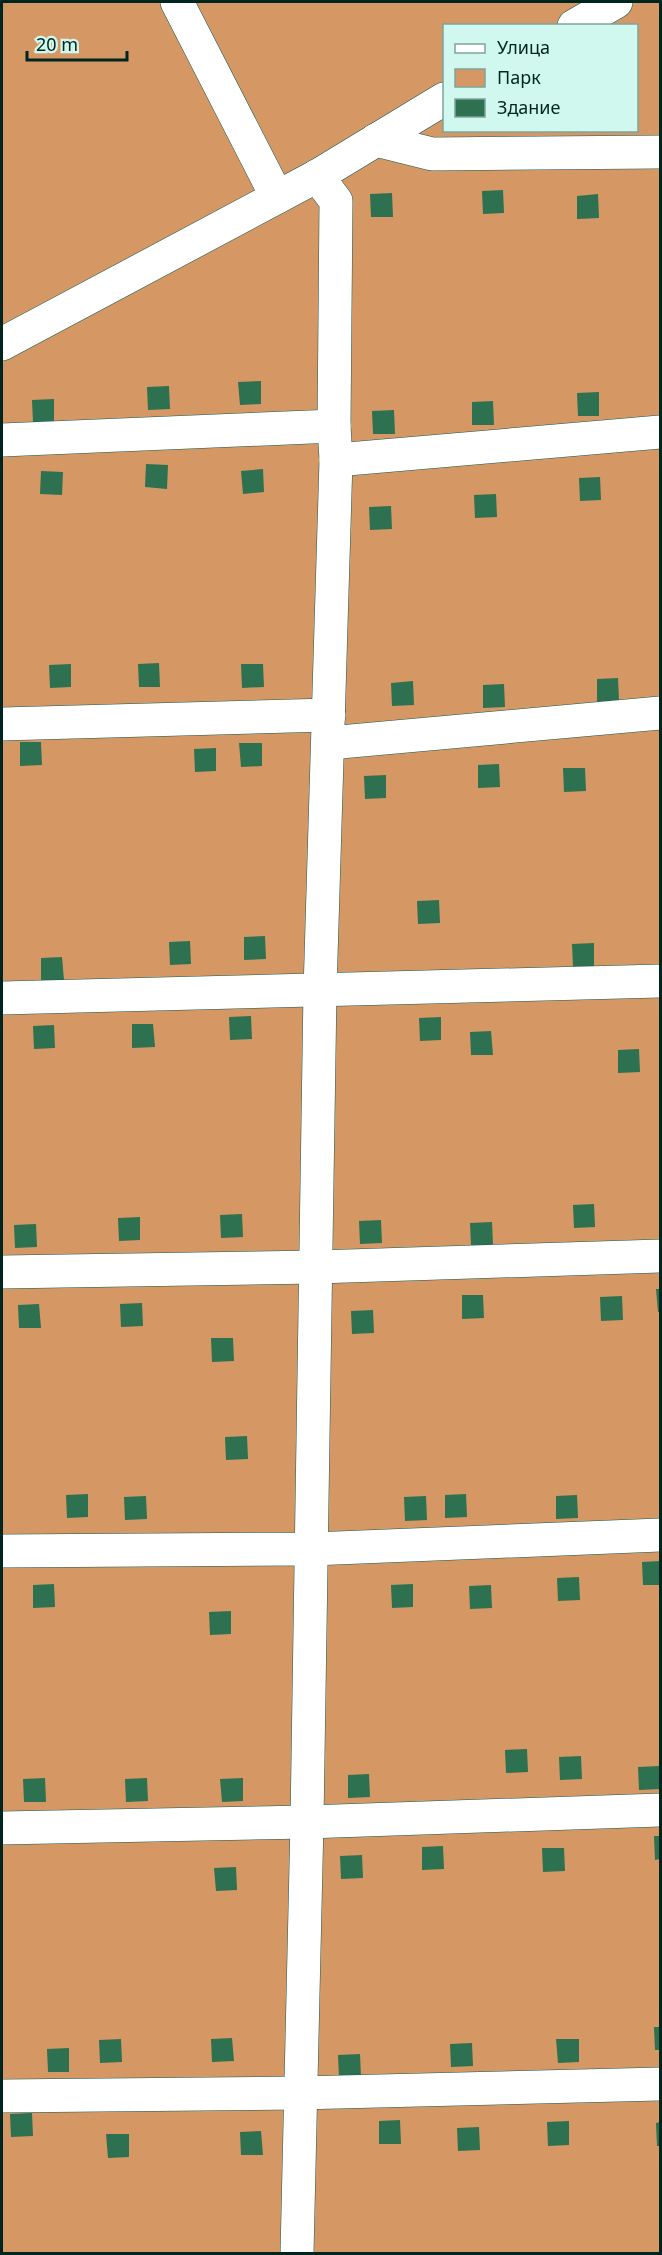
<svg xmlns="http://www.w3.org/2000/svg" width="662" height="2255" viewBox="0 0 662 2255" font-family="'Noto Sans',sans-serif">
  <style>
    .green { fill: #d59764; fill-rule: evenodd }
    .building { fill: #2e7150 }
    .lines { fill: none; stroke-linecap: round; stroke-linejoin: round }
    .minor-casing { stroke: #135a4e; stroke-width: 34 }
    .minor { stroke: #fff; stroke-width: 33 }
  </style>
  <rect width="100%" height="100%" fill="#8be0ce"/>
  <path class="green" d="M 2,2 L 660,2 L 660,2253 L 2,2253 ZM 444,26 L 636,26 L 636,130 L 444,130 Z"/>
  <g class="building">
    <polygon points="503,190 504,213 483,214 482,191"/>
    <polygon points="392,193 393,217 371,217 370,194"/>
    <polygon points="598,194 599,218 577,219 577,196"/>
    <polygon points="261,381 261,404 240,405 238,382"/>
    <polygon points="169,386 170,409 148,410 147,387"/>
    <polygon points="599,392 599,416 578,416 577,393"/>
    <polygon points="54,399 54,423 33,423 32,400"/>
    <polygon points="493,401 494,425 472,425 472,402"/>
    <polygon points="394,410 395,434 373,434 372,411"/>
    <polygon points="146,464 168,465 167,489 145,487"/>
    <polygon points="263,469 264,492 243,494 241,471"/>
    <polygon points="41,471 63,472 62,495 40,494"/>
    <polygon points="600,477 601,500 580,501 579,478"/>
    <polygon points="496,494 497,517 475,518 474,495"/>
    <polygon points="391,506 392,529 370,530 369,507"/>
    <polygon points="159,663 160,687 139,687 138,664"/>
    <polygon points="71,664 71,687 50,688 49,665"/>
    <polygon points="241,664 263,664 264,687 242,688"/>
    <polygon points="618,678 619,701 597,702 597,679"/>
    <polygon points="413,681 414,705 392,706 391,683"/>
    <polygon points="504,684 505,707 483,708 483,685"/>
    <polygon points="20,742 41,742 42,765 20,766"/>
    <polygon points="239,743 262,743 262,766 241,767"/>
    <polygon points="216,748 216,771 195,772 194,749"/>
    <polygon points="499,764 500,787 478,788 478,765"/>
    <polygon points="563,768 585,768 586,791 564,792"/>
    <polygon points="386,775 386,798 365,799 364,776"/>
    <polygon points="439,900 440,923 418,924 417,901"/>
    <polygon points="265,936 266,959 244,960 244,937"/>
    <polygon points="190,941 191,964 170,965 169,942"/>
    <polygon points="594,943 594,966 573,967 572,944"/>
    <polygon points="62,957 64,980 41,981 41,958"/>
    <polygon points="251,1016 252,1039 230,1040 229,1017"/>
    <polygon points="441,1017 441,1040 420,1041 419,1018"/>
    <polygon points="132,1024 153,1024 155,1047 132,1048"/>
    <polygon points="54,1025 55,1048 34,1049 33,1026"/>
    <polygon points="491,1031 493,1055 471,1055 470,1032"/>
    <polygon points="639,1049 640,1072 618,1073 618,1050"/>
    <polygon points="594,1204 595,1227 574,1228 573,1205"/>
    <polygon points="242,1214 243,1237 221,1238 220,1215"/>
    <polygon points="140,1217 140,1240 119,1241 118,1218"/>
    <polygon points="381,1220 382,1243 360,1244 359,1221"/>
    <polygon points="492,1222 493,1245 471,1246 470,1223"/>
    <polygon points="36,1224 37,1247 15,1248 14,1225"/>
    <polygon points="656,1289 660,1289 660,1312 658,1312"/>
    <polygon points="462,1295 483,1295 484,1318 462,1319"/>
    <polygon points="622,1296 623,1320 601,1321 600,1297"/>
    <polygon points="142,1303 143,1326 121,1327 120,1304"/>
    <polygon points="39,1304 41,1328 19,1328 18,1305"/>
    <polygon points="373,1310 374,1333 352,1334 351,1311"/>
    <polygon points="211,1338 233,1338 234,1361 212,1362"/>
    <polygon points="247,1436 248,1459 226,1460 225,1437"/>
    <polygon points="88,1494 88,1517 67,1518 66,1495"/>
    <polygon points="466,1494 467,1517 445,1518 445,1495"/>
    <polygon points="577,1495 578,1518 556,1519 556,1496"/>
    <polygon points="146,1496 147,1519 125,1520 124,1497"/>
    <polygon points="426,1496 427,1520 405,1521 404,1497"/>
    <polygon points="660,1561 660,1585 643,1585 642,1562"/>
    <polygon points="579,1577 580,1600 558,1601 557,1578"/>
    <polygon points="54,1584 55,1607 33,1608 33,1585"/>
    <polygon points="413,1584 413,1607 392,1608 391,1585"/>
    <polygon points="491,1585 492,1608 470,1609 469,1586"/>
    <polygon points="231,1611 231,1634 210,1635 209,1612"/>
    <polygon points="527,1749 528,1772 506,1773 505,1750"/>
    <polygon points="581,1756 582,1779 560,1780 559,1757"/>
    <polygon points="660,1766 660,1789 639,1790 638,1767"/>
    <polygon points="369,1774 370,1797 348,1798 348,1775"/>
    <polygon points="45,1778 46,1802 24,1802 23,1779"/>
    <polygon points="147,1778 148,1801 126,1802 125,1779"/>
    <polygon points="243,1778 243,1801 222,1802 220,1779"/>
    <polygon points="654,1836 660,1836 660,1859 655,1860"/>
    <polygon points="443,1846 444,1869 422,1870 422,1847"/>
    <polygon points="542,1848 564,1848 565,1871 543,1872"/>
    <polygon points="362,1855 363,1878 341,1879 340,1856"/>
    <polygon points="236,1867 237,1890 216,1891 214,1868"/>
    <polygon points="654,2027 660,2027 660,2050 655,2050"/>
    <polygon points="232,2038 234,2061 212,2062 211,2039"/>
    <polygon points="121,2039 122,2062 100,2063 99,2040"/>
    <polygon points="556,2039 579,2039 579,2062 558,2063"/>
    <polygon points="472,2043 473,2066 451,2067 450,2044"/>
    <polygon points="69,2048 69,2072 48,2072 47,2049"/>
    <polygon points="360,2054 361,2077 339,2078 338,2055"/>
    <polygon points="32,2113 33,2136 11,2137 10,2114"/>
    <polygon points="400,2120 401,2144 379,2144 379,2121"/>
    <polygon points="569,2121 569,2145 548,2146 547,2122"/>
    <polygon points="660,2122 660,2146 657,2146 656,2123"/>
    <polygon points="479,2127 480,2150 458,2151 457,2128"/>
    <polygon points="261,2131 263,2155 241,2155 240,2132"/>
    <polygon points="106,2134 129,2134 129,2157 108,2158"/>
  </g>
  <g class="lines">
    <defs>
      <g id="minor">
        <polyline points="177,2 277,197"/>
        <polyline points="574,26 616,2"/>
        <polyline points="376,140 432,154 660,152"/>
        <polyline points="2,344 317,176 444,99"/>
        <polyline points="2,440 334,426"/>
        <polyline points="336,460 660,432"/>
        <polyline points="2,724 329,715"/>
        <polyline points="329,743 660,713"/>
        <polyline points="2,998 660,981"/>
        <polyline points="2,1272 317,1267 660,1256"/>
        <polyline points="2,1551 312,1549 660,1535"/>
        <polyline points="2,1828 307,1822 660,1810"/>
        <polyline points="2,2096 299,2093 660,2084"/>
        <polyline points="297,2254 307,1822 320,991 336,460 334,426 336,201 317,176"/>
      </g>
    </defs>
    <use href="#minor" class="minor-casing"/>
    <use href="#minor" class="minor"/>
  </g>
  <rect width="662" height="2255" fill="none" stroke="#00251f" stroke-width="6"/>
  <rect x="443" y="24" width="195" height="108" fill="#d0f8ee" stroke="#7da49b" stroke-width="1.5"/>
  <rect x="455" y="44" width="30" height="9" fill="#ffffff" stroke="#7da49b" stroke-width="1.5"/>
  <text x="497" y="54" font-size="18" fill="#00251f">Улица</text>
  <rect x="455" y="69" width="30" height="18" fill="#d59764" stroke="#7da49b" stroke-width="1.5"/>
  <text x="497" y="84" font-size="18" fill="#00251f">Парк</text>
  <rect x="455" y="99" width="30" height="18" fill="#2e7150" stroke="#7da49b" stroke-width="1.5"/>
  <text x="497" y="114" font-size="18" fill="#00251f">Здание</text>
  <path d="M27 51v9h100v-9" fill="none" stroke="#00251f" stroke-width="3"/>
  <text x="36" y="51" font-size="18" fill="#00251f" stroke="#d0f8ee" stroke-width="4.5" paint-order="stroke">20 m</text>
</svg>
